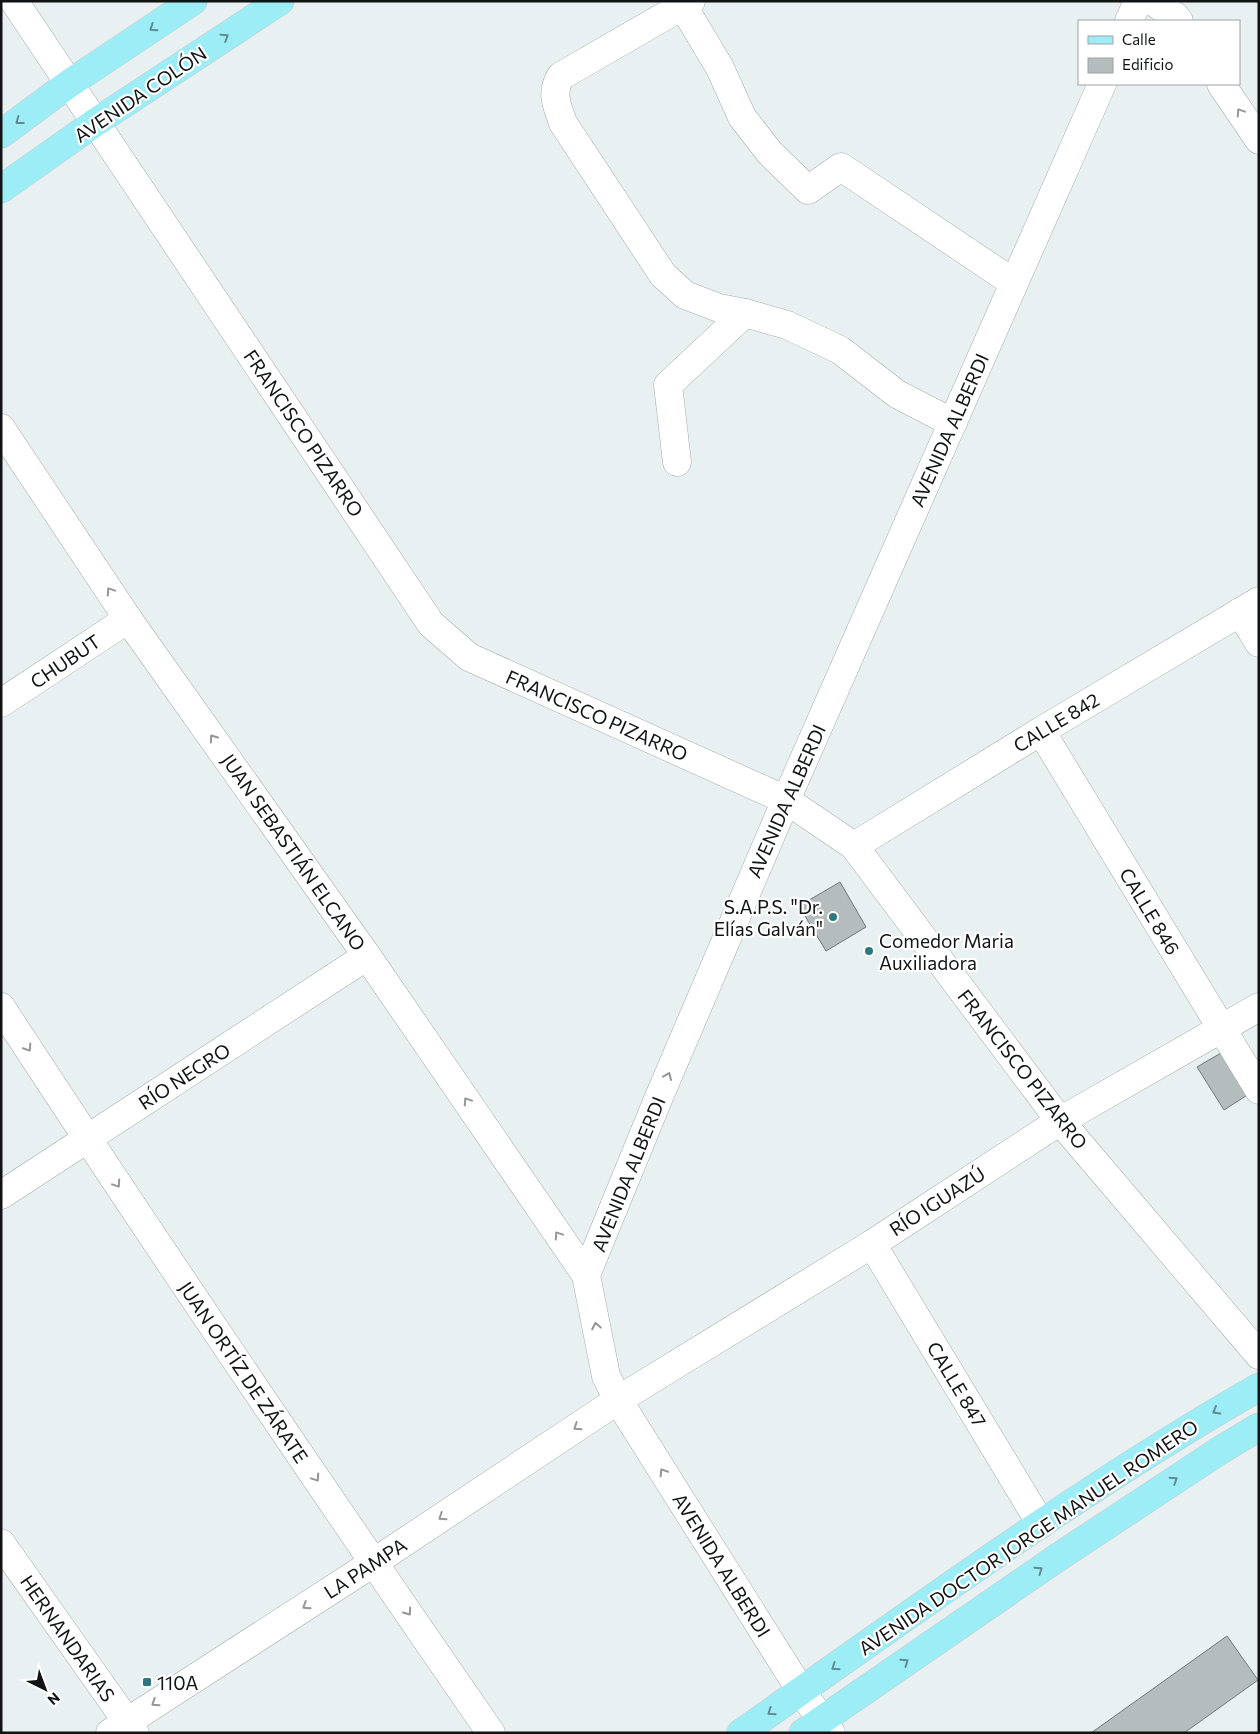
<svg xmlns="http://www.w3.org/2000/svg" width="1260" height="1734" viewBox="0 0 1260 1734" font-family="Commissioner,sans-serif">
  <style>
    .building { fill: #b5bcbd; stroke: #717879 }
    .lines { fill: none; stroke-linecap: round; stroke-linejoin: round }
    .minor-casing { stroke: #a5acad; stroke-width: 29 }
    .major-casing { stroke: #cbcbcb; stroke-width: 29 }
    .minor { stroke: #fff; stroke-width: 28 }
    .major { stroke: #9dedf7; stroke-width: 28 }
    .oneway { stroke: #5e8b91 }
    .oneway2 { stroke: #949595 }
    .poi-dot { fill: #2f7780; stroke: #fff; stroke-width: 2 }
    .labels { text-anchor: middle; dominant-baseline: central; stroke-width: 4.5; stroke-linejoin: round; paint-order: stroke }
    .street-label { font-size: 19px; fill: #111314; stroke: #fff }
    .poi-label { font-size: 19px; fill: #111314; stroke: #fff; text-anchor: start }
  </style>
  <rect width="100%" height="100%" fill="#e8f0f1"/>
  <g class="building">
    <polygon points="840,882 866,927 826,951 799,906"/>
    <polygon points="1226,1050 1252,1092 1224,1110 1197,1067"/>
    <polygon points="1227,1636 1258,1680 1184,1733 1091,1733"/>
  </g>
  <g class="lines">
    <defs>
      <g id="minor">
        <polyline points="14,1 431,624 469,657 786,800 854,846 1060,1121 1259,1355"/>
        <path d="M 691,1 L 561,76 C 550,93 557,105 563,123 L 663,275 L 685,295 L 719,308 L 745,313 L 787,325 L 840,350 L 897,394 L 953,423"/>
        <polyline points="1152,1 1175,16 1179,21"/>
        <polyline points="683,6 720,68 742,117 770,153 808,190 841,167 1014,283"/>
        <polyline points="1129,21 1138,1"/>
        <polyline points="1221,84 1259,140"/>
        <polyline points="1,428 128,619 367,956 586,1275"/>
        <polyline points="677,462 668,385 745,313"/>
        <polyline points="1240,612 1259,643"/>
        <polyline points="1,703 128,619"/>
        <polyline points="1041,731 1259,1090"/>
        <polyline points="854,846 1041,731 1259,601"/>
        <path d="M 1,1007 C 161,1252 325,1493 491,1733"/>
        <polyline points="1,1195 367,956"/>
        <polyline points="872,1244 1041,1524"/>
        <polyline points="1,1543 135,1733"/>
        <polyline points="110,1733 373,1563 618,1400 872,1244 1060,1121 1259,1007"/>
        <polyline points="831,1733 801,1691 618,1400 606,1376 586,1275 659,1097 786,800 1102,84"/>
      </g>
      <g id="major">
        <polyline points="1,134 70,83 193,1"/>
        <polyline points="1,189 96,122 280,1"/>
        <path d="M 741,1733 C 911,1614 1079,1490 1259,1387"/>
        <polyline points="803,1733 1057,1558 1219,1451 1259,1427"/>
      </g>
    </defs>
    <use href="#minor" class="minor-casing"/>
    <use href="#major" class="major-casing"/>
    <use href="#minor" class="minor"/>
    <use href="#major" class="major"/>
  </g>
  <defs><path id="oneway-chevron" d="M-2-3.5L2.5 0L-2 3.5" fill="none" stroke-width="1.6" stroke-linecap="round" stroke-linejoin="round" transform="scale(1.25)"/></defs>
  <g class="oneway">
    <use href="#oneway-chevron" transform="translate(153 28) rotate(146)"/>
    <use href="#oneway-chevron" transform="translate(225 37) rotate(-33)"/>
    <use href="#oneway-chevron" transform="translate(19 121) rotate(143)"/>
    <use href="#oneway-chevron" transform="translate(1216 1411) rotate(150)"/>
    <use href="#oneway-chevron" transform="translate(1174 1480) rotate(-33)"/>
    <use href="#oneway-chevron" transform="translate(1039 1570) rotate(-35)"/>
    <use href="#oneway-chevron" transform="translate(905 1662) rotate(-35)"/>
    <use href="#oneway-chevron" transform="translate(835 1667) rotate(145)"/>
    <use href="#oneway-chevron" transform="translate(771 1712) rotate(145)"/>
  </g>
  <g class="oneway2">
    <use href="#oneway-chevron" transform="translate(1240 112) rotate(-124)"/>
    <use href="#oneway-chevron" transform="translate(110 591) rotate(-124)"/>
    <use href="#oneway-chevron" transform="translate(213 738) rotate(-125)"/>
    <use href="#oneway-chevron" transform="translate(28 1048) rotate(57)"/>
    <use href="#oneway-chevron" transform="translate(668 1076) rotate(-67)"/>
    <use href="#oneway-chevron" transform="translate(467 1101) rotate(-124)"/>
    <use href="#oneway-chevron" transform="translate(117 1184) rotate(56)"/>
    <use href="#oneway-chevron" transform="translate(558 1235) rotate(-124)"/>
    <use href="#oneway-chevron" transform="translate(596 1326) rotate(-101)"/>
    <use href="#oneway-chevron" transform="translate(577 1427) rotate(146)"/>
    <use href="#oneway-chevron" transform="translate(663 1472) rotate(-122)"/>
    <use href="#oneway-chevron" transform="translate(316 1478) rotate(56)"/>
    <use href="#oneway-chevron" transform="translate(442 1517) rotate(146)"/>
    <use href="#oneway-chevron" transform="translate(306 1606) rotate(147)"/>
    <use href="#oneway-chevron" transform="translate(408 1612) rotate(55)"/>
    <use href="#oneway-chevron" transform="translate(155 1703) rotate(147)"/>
  </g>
  <g class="poi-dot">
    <circle cx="833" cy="917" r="5"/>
    <circle cx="869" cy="951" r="5"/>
    <rect x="142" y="1677" width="10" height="10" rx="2.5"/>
  </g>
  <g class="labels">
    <g class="street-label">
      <text transform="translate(140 94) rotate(-34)">AVENIDA COLÓN</text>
      <text transform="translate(949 430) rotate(-66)">AVENIDA ALBERDI</text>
      <text transform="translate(304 433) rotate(56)">FRANCISCO PIZARRO</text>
      <text transform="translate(65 661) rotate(-34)">CHUBUT</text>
      <text transform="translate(597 715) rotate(24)">FRANCISCO PIZARRO</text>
      <text transform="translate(1056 722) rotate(-31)">CALLE 842</text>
      <text transform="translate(786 801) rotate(-66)">AVENIDA ALBERDI</text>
      <text transform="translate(294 852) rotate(55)">JUAN SEBASTIÁN ELCANO</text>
      <text transform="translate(1150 911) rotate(59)">CALLE 846</text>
      <text transform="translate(1023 1069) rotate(52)">FRANCISCO PIZARRO</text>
      <text transform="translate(184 1076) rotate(-33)">RÍO NEGRO</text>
      <text transform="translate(628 1174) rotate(-68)">AVENIDA ALBERDI</text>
      <text transform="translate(937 1201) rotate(-33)">RÍO IGUAZÚ</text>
      <text transform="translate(244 1372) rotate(56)">JUAN ORTÍZ DE ZÁRATE</text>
      <text transform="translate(957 1384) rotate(59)">CALLE 847</text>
      <text transform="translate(1028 1537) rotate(-34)">AVENIDA DOCTOR JORGE MANUEL ROMERO</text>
      <text transform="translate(722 1565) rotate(58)">AVENIDA ALBERDI</text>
      <text transform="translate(365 1568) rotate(-33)">LA PAMPA</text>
      <text transform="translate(68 1638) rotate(55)">HERNANDARIAS</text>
    </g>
    <g class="poi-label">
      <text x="823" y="906" text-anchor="end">S.A.P.S. "Dr.<tspan x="823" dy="22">Elías Galván"</tspan></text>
      <text x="879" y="940">Comedor Maria<tspan x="879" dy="22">Auxiliadora</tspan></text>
      <text x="157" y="1682">110A</text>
    </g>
  </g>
  <rect width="1260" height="1734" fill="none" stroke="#111314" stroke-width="5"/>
  <rect x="1078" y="20" width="162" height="65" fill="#ffffff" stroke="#a0a1a1"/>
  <rect x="1088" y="36" width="25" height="8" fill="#9dedf7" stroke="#a0a1a1"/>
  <text x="1122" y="45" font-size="15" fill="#111314">Calle</text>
  <rect x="1088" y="58" width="25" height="15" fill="#b5bcbd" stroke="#a0a1a1"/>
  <text x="1122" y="70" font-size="15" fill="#111314">Edificio</text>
  <g transform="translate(45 1689) rotate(138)" stroke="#ffffff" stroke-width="4" paint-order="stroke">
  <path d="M0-4L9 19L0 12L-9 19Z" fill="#111314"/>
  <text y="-8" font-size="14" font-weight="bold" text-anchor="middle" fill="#111314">N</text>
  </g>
</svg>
